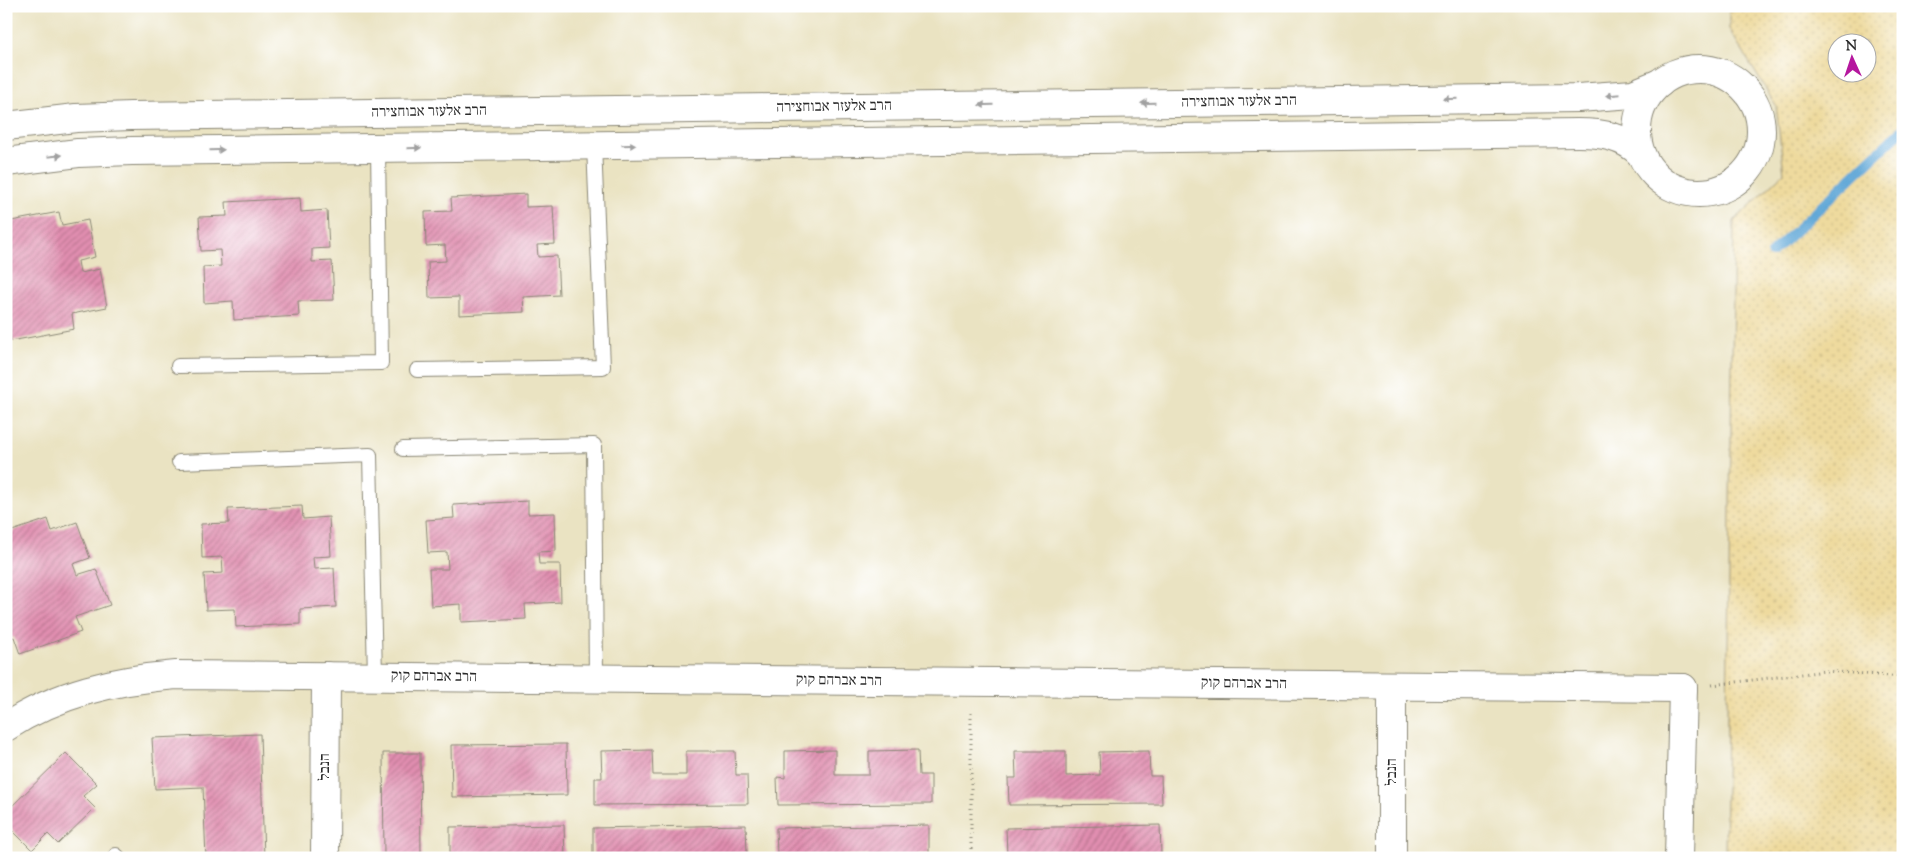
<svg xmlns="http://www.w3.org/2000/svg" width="1909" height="864" viewBox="0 0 1909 864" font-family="'Sorts Mill Goudy','Frank Ruhl Libre',serif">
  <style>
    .sand { fill: url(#sand-dots); stroke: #8c8264; fill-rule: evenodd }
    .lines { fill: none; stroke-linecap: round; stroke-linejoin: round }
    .stream { stroke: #61a7d7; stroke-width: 10 }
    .building { fill: url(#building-hatch) }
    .lane-casing { stroke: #8a8776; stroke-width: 16 }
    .street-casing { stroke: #8a8776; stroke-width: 30 }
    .secondary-casing { stroke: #8a8776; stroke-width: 30 }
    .path { stroke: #8a8776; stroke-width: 3; stroke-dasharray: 1 4; stroke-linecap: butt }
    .lane { stroke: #fff; stroke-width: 14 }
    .street { stroke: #fff; stroke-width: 28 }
    .secondary { stroke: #fff; stroke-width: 28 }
    .oneway { fill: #a0a0a0 }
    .labels { text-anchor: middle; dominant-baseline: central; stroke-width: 4.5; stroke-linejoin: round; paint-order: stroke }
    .street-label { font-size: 15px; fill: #2b2b2b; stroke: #fff }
  </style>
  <defs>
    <pattern id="sand-dots" width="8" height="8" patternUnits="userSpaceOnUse" patternTransform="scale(1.25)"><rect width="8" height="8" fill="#eeda9e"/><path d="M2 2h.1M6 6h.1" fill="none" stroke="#cb8" stroke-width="1.8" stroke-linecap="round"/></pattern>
    <pattern id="building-hatch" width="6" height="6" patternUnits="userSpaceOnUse" patternTransform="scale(1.25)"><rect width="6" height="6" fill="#e18eb0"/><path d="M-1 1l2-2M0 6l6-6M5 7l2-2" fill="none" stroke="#b7748f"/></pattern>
  </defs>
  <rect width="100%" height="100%" fill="#fff"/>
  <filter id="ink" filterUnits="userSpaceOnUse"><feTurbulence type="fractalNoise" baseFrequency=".02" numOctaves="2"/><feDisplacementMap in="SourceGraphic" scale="10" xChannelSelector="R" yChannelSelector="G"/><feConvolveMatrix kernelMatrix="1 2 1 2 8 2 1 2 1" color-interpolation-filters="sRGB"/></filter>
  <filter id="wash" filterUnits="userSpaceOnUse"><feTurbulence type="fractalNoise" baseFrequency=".0096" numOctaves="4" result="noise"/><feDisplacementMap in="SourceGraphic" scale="20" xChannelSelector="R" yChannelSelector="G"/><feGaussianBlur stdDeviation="1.12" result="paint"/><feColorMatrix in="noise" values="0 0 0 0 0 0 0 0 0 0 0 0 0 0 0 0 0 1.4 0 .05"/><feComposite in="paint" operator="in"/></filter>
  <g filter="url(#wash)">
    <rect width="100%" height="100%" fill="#eae3c2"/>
    <path class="sand" d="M 1729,6 L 1903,6 L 1903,858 L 1725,858 L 1734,221 L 1784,173 L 1776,106 L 1729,29 ZM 1836,42 L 1866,42 L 1866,72 L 1836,72 Z"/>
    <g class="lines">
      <polyline class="stream" points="1772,253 1903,129"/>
    </g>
    <g id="blocks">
      <g class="building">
        <polygon points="526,194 526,207 553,206 555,244 537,245 538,257 557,256 559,295 523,297 524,312 459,315 459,297 429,298 428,262 446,261 445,245 426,246 425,212 452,211 451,198"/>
        <polygon points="300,198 301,212 327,210 329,248 312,249 312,262 332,261 334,300 298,301 299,316 234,320 233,301 204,303 203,267 221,266 220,250 201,251 199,217 227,216 226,202"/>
        <polygon points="59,212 62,225 88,220 95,257 78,261 80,273 100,269 107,307 72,314 74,329 11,341 8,324 6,324 6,222"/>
        <polygon points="528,501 528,514 555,513 556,551 538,552 539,564 560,564 561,602 525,604 526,619 461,622 461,604 431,606 429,569 448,569 447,552 428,553 426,520 454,518 453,505"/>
        <polygon points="302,506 303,519 329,517 331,556 313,557 314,569 334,568 336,607 300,609 300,624 236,627 235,609 206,610 204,574 223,573 222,557 202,558 201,524 229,523 228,509"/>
        <polygon points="48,519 52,531 77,522 90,558 73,564 77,575 96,569 110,605 75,617 81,632 20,654 14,637 6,640 6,533"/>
        <polygon points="260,734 264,858 206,858 203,787 155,789 152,738"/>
        <polygon points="566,744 567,795 452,797 451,745"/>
        <polygon points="652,750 653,775 686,775 686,751 735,751 736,775 747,775 748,804 595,805 595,778 602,778 601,751"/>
        <polygon points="835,750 835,775 869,775 869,751 918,750 919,775 931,775 931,804 778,805 777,777 785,778 785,751"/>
        <polygon points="1015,751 1066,751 1066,776 1100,775 1099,752 1149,751 1150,776 1161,776 1162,804 1009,805 1008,778 1016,778"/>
        <polygon points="66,753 97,784 83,796 95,808 58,844 48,834 32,850 6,824 6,812"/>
        <polygon points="383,753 420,753 421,858 384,858"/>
        <polygon points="564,825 565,858 450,858 450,827"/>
        <polygon points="746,825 747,854 735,854 735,858 685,858 685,856 601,858 601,855 593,855 593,828"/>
        <polygon points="929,825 929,854 917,854 918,858 868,858 868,855 834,856 834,858 784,858 784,855 777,855 776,828"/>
        <polygon points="1160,825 1161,854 1149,855 1149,858 1014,858 1014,856 1007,856 1006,828"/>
      </g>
    </g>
  </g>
  <g filter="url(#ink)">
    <use href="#blocks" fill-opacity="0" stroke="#8a8776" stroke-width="1"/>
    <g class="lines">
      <defs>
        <g id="lane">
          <polyline points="178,366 381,363 378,148"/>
          <polyline points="417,370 603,367 594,145"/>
          <polyline points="403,449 594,445 596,678"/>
          <polyline points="179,462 370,455 375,676"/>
          <polyline points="116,855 119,858"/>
        </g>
        <g id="street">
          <path d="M 6,727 C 58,693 115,680 176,675 L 1683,688"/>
          <polyline points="325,858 326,676"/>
          <polyline points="1392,858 1392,686"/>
        </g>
        <g id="secondary">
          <circle cx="1699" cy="131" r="62"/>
          <polyline points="6,126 76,118 131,116 1578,98 1633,94 1660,83"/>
          <path d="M 6,162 L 78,153 L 132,151 L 1578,133 C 1601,133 1624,136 1641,154"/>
          <polyline points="1679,858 1683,688"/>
        </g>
      </defs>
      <use href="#lane" class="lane-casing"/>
      <use href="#street" class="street-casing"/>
      <use href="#secondary" class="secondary-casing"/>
      <g class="path">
        <polyline points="1712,685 1826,671 1903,677"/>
        <polyline points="971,713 971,858"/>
      </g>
      <use href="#lane" class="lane"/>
      <use href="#street" class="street"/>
      <use href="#secondary" class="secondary"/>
    </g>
    <defs><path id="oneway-solid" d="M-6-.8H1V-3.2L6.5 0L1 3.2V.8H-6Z" transform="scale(1.25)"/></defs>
    <g class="oneway">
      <use href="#oneway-solid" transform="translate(1613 95) rotate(175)"/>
      <use href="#oneway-solid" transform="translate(1450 99) rotate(179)"/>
      <use href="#oneway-solid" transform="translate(1148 103) rotate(179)"/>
      <use href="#oneway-solid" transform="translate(986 105) rotate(179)"/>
      <use href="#oneway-solid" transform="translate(629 145) rotate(-1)"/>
      <use href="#oneway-solid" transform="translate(414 148) rotate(-1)"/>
      <use href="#oneway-solid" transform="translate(217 150) rotate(-1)"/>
      <use href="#oneway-solid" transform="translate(55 156) rotate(-6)"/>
    </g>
  </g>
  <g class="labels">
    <g class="street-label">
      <text transform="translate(1239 102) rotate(-1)">הרב אלעזר אבוחצירה</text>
      <text transform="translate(834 107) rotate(-1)">הרב אלעזר אבוחצירה</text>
      <text transform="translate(429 112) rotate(-1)">הרב אלעזר אבוחצירה</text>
      <text transform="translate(434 677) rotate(1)">הרב אברהם קוק</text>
      <text transform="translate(839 681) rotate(1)">הרב אברהם קוק</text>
      <text transform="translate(1244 684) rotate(1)">הרב אברהם קוק</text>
      <text transform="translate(325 767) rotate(-90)">הנבל</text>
      <text transform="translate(1392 772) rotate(-90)">הנבל</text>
    </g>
  </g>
  <rect width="1909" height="864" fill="none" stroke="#fff" stroke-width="25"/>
  <g transform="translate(1852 58) rotate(357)"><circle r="24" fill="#ffffff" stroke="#aaaaaa"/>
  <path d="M0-4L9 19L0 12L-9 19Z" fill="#b5179e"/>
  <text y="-8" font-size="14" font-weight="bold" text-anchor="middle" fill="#2b2b2b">N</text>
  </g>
</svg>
